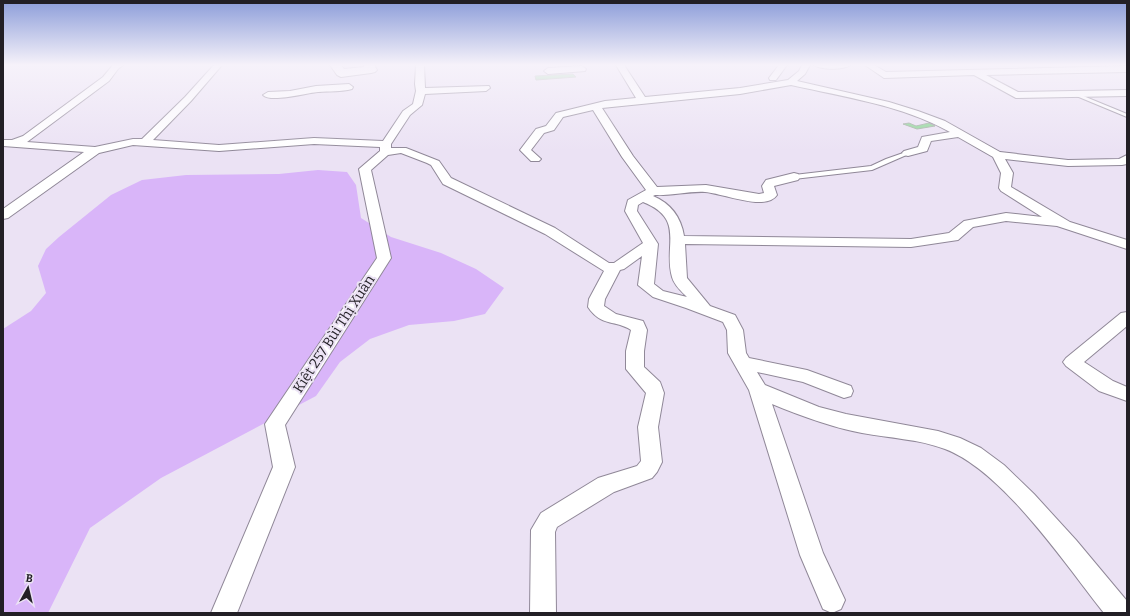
<svg xmlns="http://www.w3.org/2000/svg" width="1130" height="616" viewBox="0 0 1130 616" font-family="Bitter,serif">
  <style>
    .green { fill: #d9b5f9 }
    .building { fill: #8ed697; stroke: #a1b0a2 }
    .lines { fill: none; stroke-linecap: round; stroke-linejoin: round }
    .lane-casing { stroke: #908898; stroke-width: 2 }
    .street-casing { stroke: #908898; stroke-width: 2 }
    .secondary-casing { stroke: #908898; stroke-width: 2 }
    .lane { fill: #fff; fill-rule: evenodd }
    .street { fill: #fff; fill-rule: evenodd }
    .secondary { fill: #fff; fill-rule: evenodd }
    .labels { text-anchor: middle; dominant-baseline: central; stroke-width: 4; stroke-linejoin: round; paint-order: stroke }
    .street-label { font-size: 14px; fill: #221f25; stroke: #ebe2f4 }
  </style>
  <rect width="100%" height="100%" fill="#ebe2f4"/>
  <polygon class="green" points="318,170 347,172 356,185 361,218 391,237 441,253 476,269 504,288 485,314 454,321 409,325 370,339 340,362 316,396 161,478 90,528 48,613 3,613 3,329 31,311 46,293 38,266 46,249 59,237 111,195 142,180 186,175 279,174"/>
  <g class="building">
    <polygon points="573,74 576,77 536,80 535,76"/>
    <polygon points="909,123 916,126 929,123 935,126 917,129 903,124"/>
  </g>
  <g class="lines">
    <defs>
      <g id="lane">
        <polygon points="1076,93 1127,114 1127,117 1074,95 1074,94"/>
        <polygon points="906,152 911,153 872,170 794,179 791,177 794,175 871,166 886,159"/>
      </g>
      <g id="street">
        <path d="M 113,65 L 123,65 L 118,69 L 109,81 L 27,142 L 95,147 L 133,139 L 142,139 L 185,97 L 214,65 L 222,65 L 191,101 L 153,140 L 219,145 L 314,138 L 383,141 L 403,111 L 413,104 L 416,91 L 415,84 L 416,65 L 424,65 L 425,88 L 489,86 L 490,88 L 486,91 L 425,94 L 422,105 L 410,115 L 391,144 L 391,148 L 406,148 L 439,161 L 451,178 L 555,228 L 609,263 L 614,263 L 643,243 L 625,211 L 628,200 L 646,190 L 622,157 L 593,110 L 563,117 L 554,130 L 544,133 L 531,150 L 541,159 L 539,161 L 531,161 L 520,150 L 536,129 L 546,126 L 556,113 L 605,101 L 636,98 L 616,65 L 624,65 L 645,97 L 740,88 L 788,80 L 799,71 L 802,65 L 810,65 L 805,74 L 797,81 L 889,102 L 918,111 L 945,121 L 1000,152 L 1068,160 L 1119,159 L 1127,155 L 1127,164 L 1122,165 L 1068,166 L 1005,159 L 1013,173 L 1011,187 L 1070,222 L 1127,240 L 1127,249 L 1057,226 L 1006,221 L 973,227 L 958,240 L 911,247 L 685,244 L 687,278 L 710,306 L 735,315 L 743,330 L 746,353 L 749,358 L 807,370 L 851,386 L 853,391 L 851,396 L 844,398 L 803,382 L 757,372 L 765,385 L 819,407 L 846,414 L 938,431 L 960,438 L 981,448 L 1004,465 L 1034,494 L 1076,540 L 1127,601 L 1127,613 L 1104,613 C 1065,564 1003,471 945,449 C 918,439 889,438 862,433 C 831,427 801,416 772,404 L 823,553 L 845,600 L 841,609 L 832,613 L 823,609 L 800,555 L 749,390 L 728,353 L 727,330 L 723,322 L 686,308 L 653,297 L 638,285 L 642,256 L 624,269 L 620,270 L 605,299 L 604,306 L 616,314 L 643,321 L 647,330 L 644,351 L 644,367 L 660,382 L 664,393 L 658,427 L 662,462 L 657,472 L 652,478 L 614,492 L 557,527 L 555,532 L 556,613 L 530,613 L 531,530 L 541,513 L 598,478 L 637,466 L 641,461 L 638,427 L 646,393 L 626,369 L 626,351 L 631,330 C 617,320 601,327 588,307 L 589,299 L 604,271 L 545,234 L 443,184 L 431,165 L 427,163 L 401,153 L 388,155 L 371,170 L 391,258 L 285,425 L 295,467 L 237,613 L 211,613 L 273,467 L 265,424 L 377,258 L 359,169 L 380,151 L 380,147 L 314,144 L 219,151 L 133,145 L 99,153 L 8,218 L 3,219 L 3,209 L 84,152 L 3,146 L 3,140 L 12,140 L 23,136 L 103,77 ZM 791,85 C 844,97 902,105 950,132 L 922,137 L 918,147 L 904,151 L 902,153 L 904,155 L 908,156 L 927,151 L 931,141 L 958,137 L 993,157 L 1001,173 L 999,188 L 1001,191 L 1042,217 L 1006,213 L 964,221 L 949,233 L 911,239 L 684,236 C 681,217 670,203 653,196 L 655,195 C 672,196 688,191 705,192 C 722,193 766,212 777,195 L 774,186 L 798,180 L 800,177 L 798,174 L 794,173 L 766,180 L 762,186 L 764,193 L 759,194 L 706,185 L 657,187 L 633,156 L 602,108 L 740,94 ZM 643,202 C 686,219 663,246 672,277 C 674,285 682,292 687,297 L 663,291 L 654,284 L 658,244 L 637,211 L 638,205 Z"/>
        <polygon points="779,65 787,65 776,80 770,80 769,78"/>
        <path d="M 814,65 L 850,65 C 844,70 821,70 814,65 Z"/>
        <polygon points="865,65 874,65 886,72 1127,66 1127,72 986,75 1018,92 1127,90 1127,96 1016,98 974,75 884,78"/>
        <polygon points="582,66 586,69 585,71 548,74 544,71 548,68"/>
        <path d="M 349,84 L 353,87 L 352,89 C 341,92 329,91 318,92 C 306,93 271,103 263,95 L 268,92 L 290,91 L 316,86 Z"/>
        <polygon points="1127,312 1127,326 1084,362 1113,381 1127,387 1127,401 1099,391 1066,366 1063,362 1066,358 1121,313"/>
      </g>
      <polygon id="secondary" points="330,65 341,65 344,69 364,67 364,65 374,65 377,70 375,72 371,73 341,77 337,75"/>
    </defs>
    <use href="#lane" class="lane-casing"/>
    <use href="#street" class="street-casing"/>
    <use href="#secondary" class="secondary-casing"/>
    <use href="#lane" class="lane"/>
    <use href="#street" class="street"/>
    <use href="#secondary" class="secondary"/>
  </g>
  <linearGradient id="sky" x2="0" y2="1"><stop stop-color="#8c9dd9"/><stop offset="0.43" stop-color="#f6f2fa"/><stop offset="1" stop-color="#f6f2fa" stop-opacity="0"/></linearGradient>
  <rect width="1130" height="151" fill="url(#sky)"/>
  <g class="labels">
    <g class="street-label">
      <text transform="translate(334 334) rotate(-57)">Kiệt 257 Bùi Thị Xuân</text>
    </g>
  </g>
  <rect width="1130" height="616" fill="none" stroke="#221f25" stroke-width="8"/>
  <g transform="translate(28 588) rotate(8)" stroke="#ebe2f4" stroke-width="3" paint-order="stroke">
  <path d="M0-3L7 15L0 10L-7 15Z" fill="#221f25"/>
  <text y="-6" font-size="11" font-weight="bold" text-anchor="middle" fill="#221f25">B</text>
  </g>
</svg>
